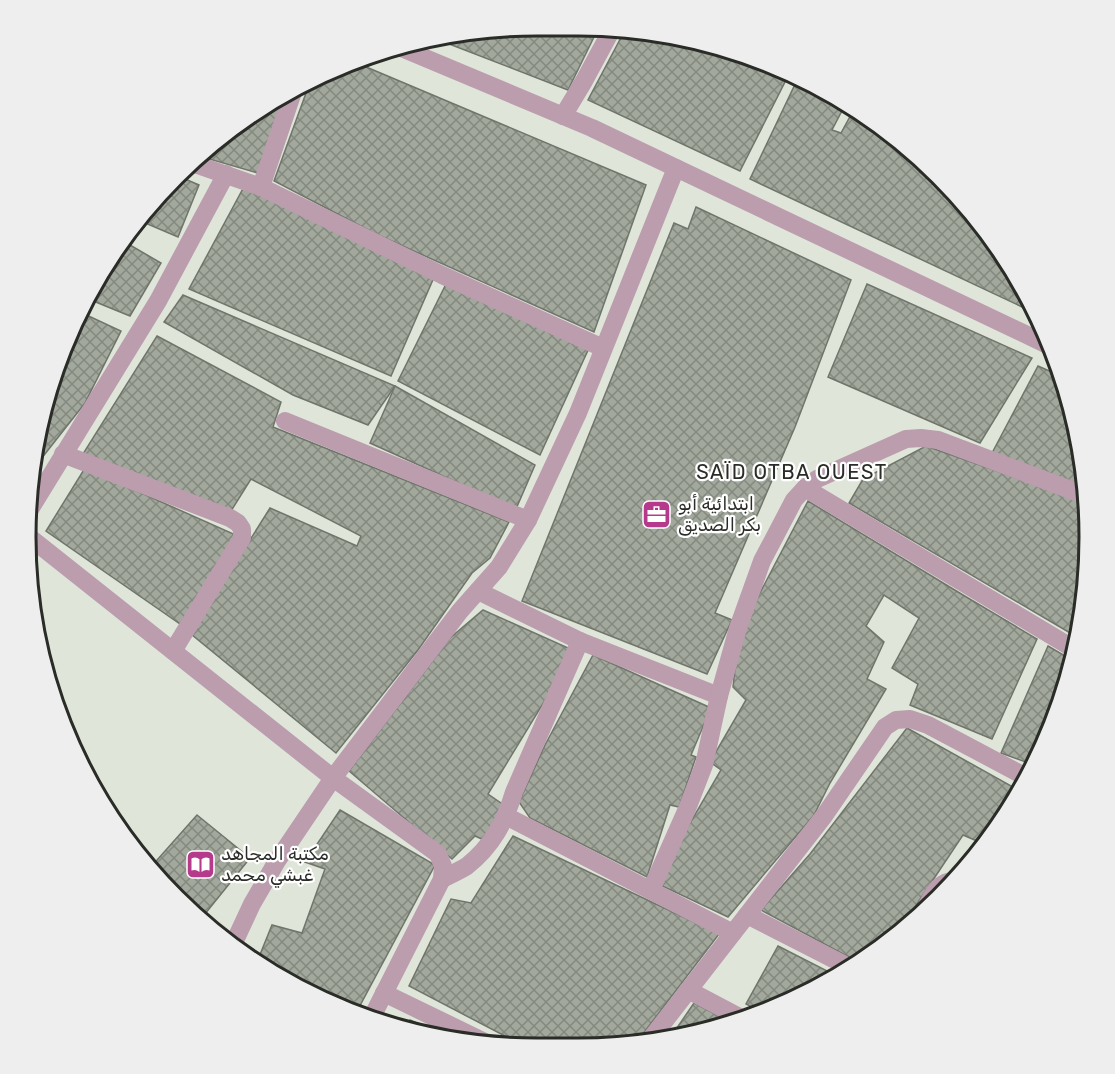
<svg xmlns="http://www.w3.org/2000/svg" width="1115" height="1074" viewBox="0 0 1115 1074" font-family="Rubik,Cairo,sans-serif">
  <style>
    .building { fill: url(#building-cross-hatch); stroke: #6f756a; stroke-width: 1.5 }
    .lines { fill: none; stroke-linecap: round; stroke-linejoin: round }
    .minor { stroke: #bb9dae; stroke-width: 18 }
    .labels { text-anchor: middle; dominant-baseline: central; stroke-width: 4.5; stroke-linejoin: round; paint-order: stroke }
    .poi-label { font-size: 18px; fill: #2a2c27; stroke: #fff; text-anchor: start }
    .neighbourhood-label { font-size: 20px; letter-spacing: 1.5px; fill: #2a2c27; stroke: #fff }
    .rim { fill: none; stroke: #2a2c27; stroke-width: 3 }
  </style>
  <defs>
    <pattern id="building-cross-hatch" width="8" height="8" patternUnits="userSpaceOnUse" patternTransform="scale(1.5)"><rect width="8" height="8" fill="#a2a89c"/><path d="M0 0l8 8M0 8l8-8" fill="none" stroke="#84897f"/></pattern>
  </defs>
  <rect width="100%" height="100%" fill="#dfe6d9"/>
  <g class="building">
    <polygon points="625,30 645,30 742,53 789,74 740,171 588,100"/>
    <polygon points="597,31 568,90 431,37 437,35"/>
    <polygon points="352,61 646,185 594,332 376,234 274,181 310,82 341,65"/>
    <polygon points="798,78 833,94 846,103 832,130 841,133 854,109 915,152 984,225 1037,310 1035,313 750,179"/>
    <polygon points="286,96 258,173 199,156 226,131"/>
    <polygon points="178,176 199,185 178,237 138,220 153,199"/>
    <polygon points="246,183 435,275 391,376 189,289"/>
    <polygon points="696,207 851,280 795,427 715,613 732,620 707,674 522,601 674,223 688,229"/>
    <polygon points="123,241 161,263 130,316 86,298 94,282"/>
    <polygon points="447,282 589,348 540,455 398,381"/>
    <polygon points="867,284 1032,358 980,443 828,377"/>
    <polygon points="183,295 395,386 368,425 293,395 164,322"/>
    <polygon points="80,312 121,331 85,403 30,473 53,373"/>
    <polygon points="157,336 281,402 273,427 509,522 490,558 472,573 418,650 336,753 191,634 270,508 357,546 361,536 251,479 231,511 81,457"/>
    <polygon points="1038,366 1061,376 1072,404 1086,487 992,453"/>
    <polygon points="395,386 535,465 516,509 370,443"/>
    <polygon points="926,446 1088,503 1085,603 1077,637 849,503 863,479"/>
    <polygon points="85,468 238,536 180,624 46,531"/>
    <polygon points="808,501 963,595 1037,639 992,739 910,705 918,684 892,668 919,618 884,595 866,626 884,642 867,679 886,689 830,783 814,815 728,917 658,884 683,835 721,770 710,762 746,700 733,687 739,633"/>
    <polygon points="483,610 575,651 488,794 508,808 484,840 475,836 452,859 349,771 450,638"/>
    <polygon points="1048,646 1072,660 1062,701 1034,765 1001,753"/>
    <polygon points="593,655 711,708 691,755 696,757 679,807 670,805 647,877 530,818 519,802 545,745"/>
    <polygon points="907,728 1022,792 984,844 963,835 917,904 902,931 890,943 858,962 761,910 810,854"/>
    <polygon points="340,810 435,865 356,1013 310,996 257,962 272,925 302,933 325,869 305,862"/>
    <polygon points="197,815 250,858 201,919 152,874 149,869"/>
    <polygon points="513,836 719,934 636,1043 612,1047 526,1047 409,986 451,899 471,903"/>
    <polygon points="778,946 837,976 805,996 761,1012 746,1004"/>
    <polygon points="694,1003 733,1023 711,1031 670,1038"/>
    <polygon points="410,1020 449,1038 404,1031"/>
  </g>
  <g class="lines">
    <g class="minor">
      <polyline points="399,47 592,128 1050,346"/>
      <polyline points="563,116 584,81 611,31"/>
      <polyline points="192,163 261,187 442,275 603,348"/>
      <polyline points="261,187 293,92"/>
      <polyline points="285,421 528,520"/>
      <polyline points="63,454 230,518 238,523 242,529 242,538 173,651"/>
      <polyline points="805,488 1074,649"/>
      <polyline points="29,511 158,301 226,174"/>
      <polyline points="28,536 333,778 438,854 443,866 442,879 371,1019"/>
      <polyline points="478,591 580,641 719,696"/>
      <polyline points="506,816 733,933"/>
      <path d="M 442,879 C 450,875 459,871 467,866 C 492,846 505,822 514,792 L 580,641"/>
      <polyline points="651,890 687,809 704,765 719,696 738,628 762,561 794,500 805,488 817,479 906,439 921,438 938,440 1087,496"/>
      <path d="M 924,911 C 932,897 937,880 956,881"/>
      <polyline points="747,915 843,964 847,969"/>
      <polyline points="232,947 252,904 277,861 333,778 460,611 499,567 528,520 578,413 676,168"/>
      <polyline points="688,990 743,1019"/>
      <polyline points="384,993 491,1045"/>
      <polyline points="649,1041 824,816 885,727 896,720 910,719 928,725 1028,778"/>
    </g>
  </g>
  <defs>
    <symbol id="office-square" viewBox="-11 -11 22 22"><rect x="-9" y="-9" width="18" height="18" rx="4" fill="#b53a8c" stroke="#fff"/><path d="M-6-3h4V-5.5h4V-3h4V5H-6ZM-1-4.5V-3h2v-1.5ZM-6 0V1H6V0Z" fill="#fff"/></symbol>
    <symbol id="library-square" viewBox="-11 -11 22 22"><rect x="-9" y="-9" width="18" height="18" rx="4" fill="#b53a8c" stroke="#fff"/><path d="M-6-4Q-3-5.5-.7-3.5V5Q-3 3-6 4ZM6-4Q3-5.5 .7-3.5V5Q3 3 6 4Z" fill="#fff"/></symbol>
  </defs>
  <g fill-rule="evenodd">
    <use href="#office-square" x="640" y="498" width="33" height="33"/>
    <use href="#library-square" x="184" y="848" width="33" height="33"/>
  </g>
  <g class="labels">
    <g class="poi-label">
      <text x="678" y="504">ابتدائية أبو<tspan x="678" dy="21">بكر الصديق</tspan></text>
      <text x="221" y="854">مكتبة المجاهد<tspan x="221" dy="21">غبشي محمد</tspan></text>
    </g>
    <g class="neighbourhood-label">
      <text x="792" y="472">SAÏD OTBA OUEST</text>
    </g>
  </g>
  <path d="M0 0H1115V1074H0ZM537 36H578A501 501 0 0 1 1079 537V537A501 501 0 0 1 578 1038H537A501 501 0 0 1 36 537V537A501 501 0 0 1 537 36Z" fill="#eee" fill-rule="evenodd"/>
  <path class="rim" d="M537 36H578A501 501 0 0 1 1079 537V537A501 501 0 0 1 578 1038H537A501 501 0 0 1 36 537V537A501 501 0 0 1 537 36Z"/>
</svg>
